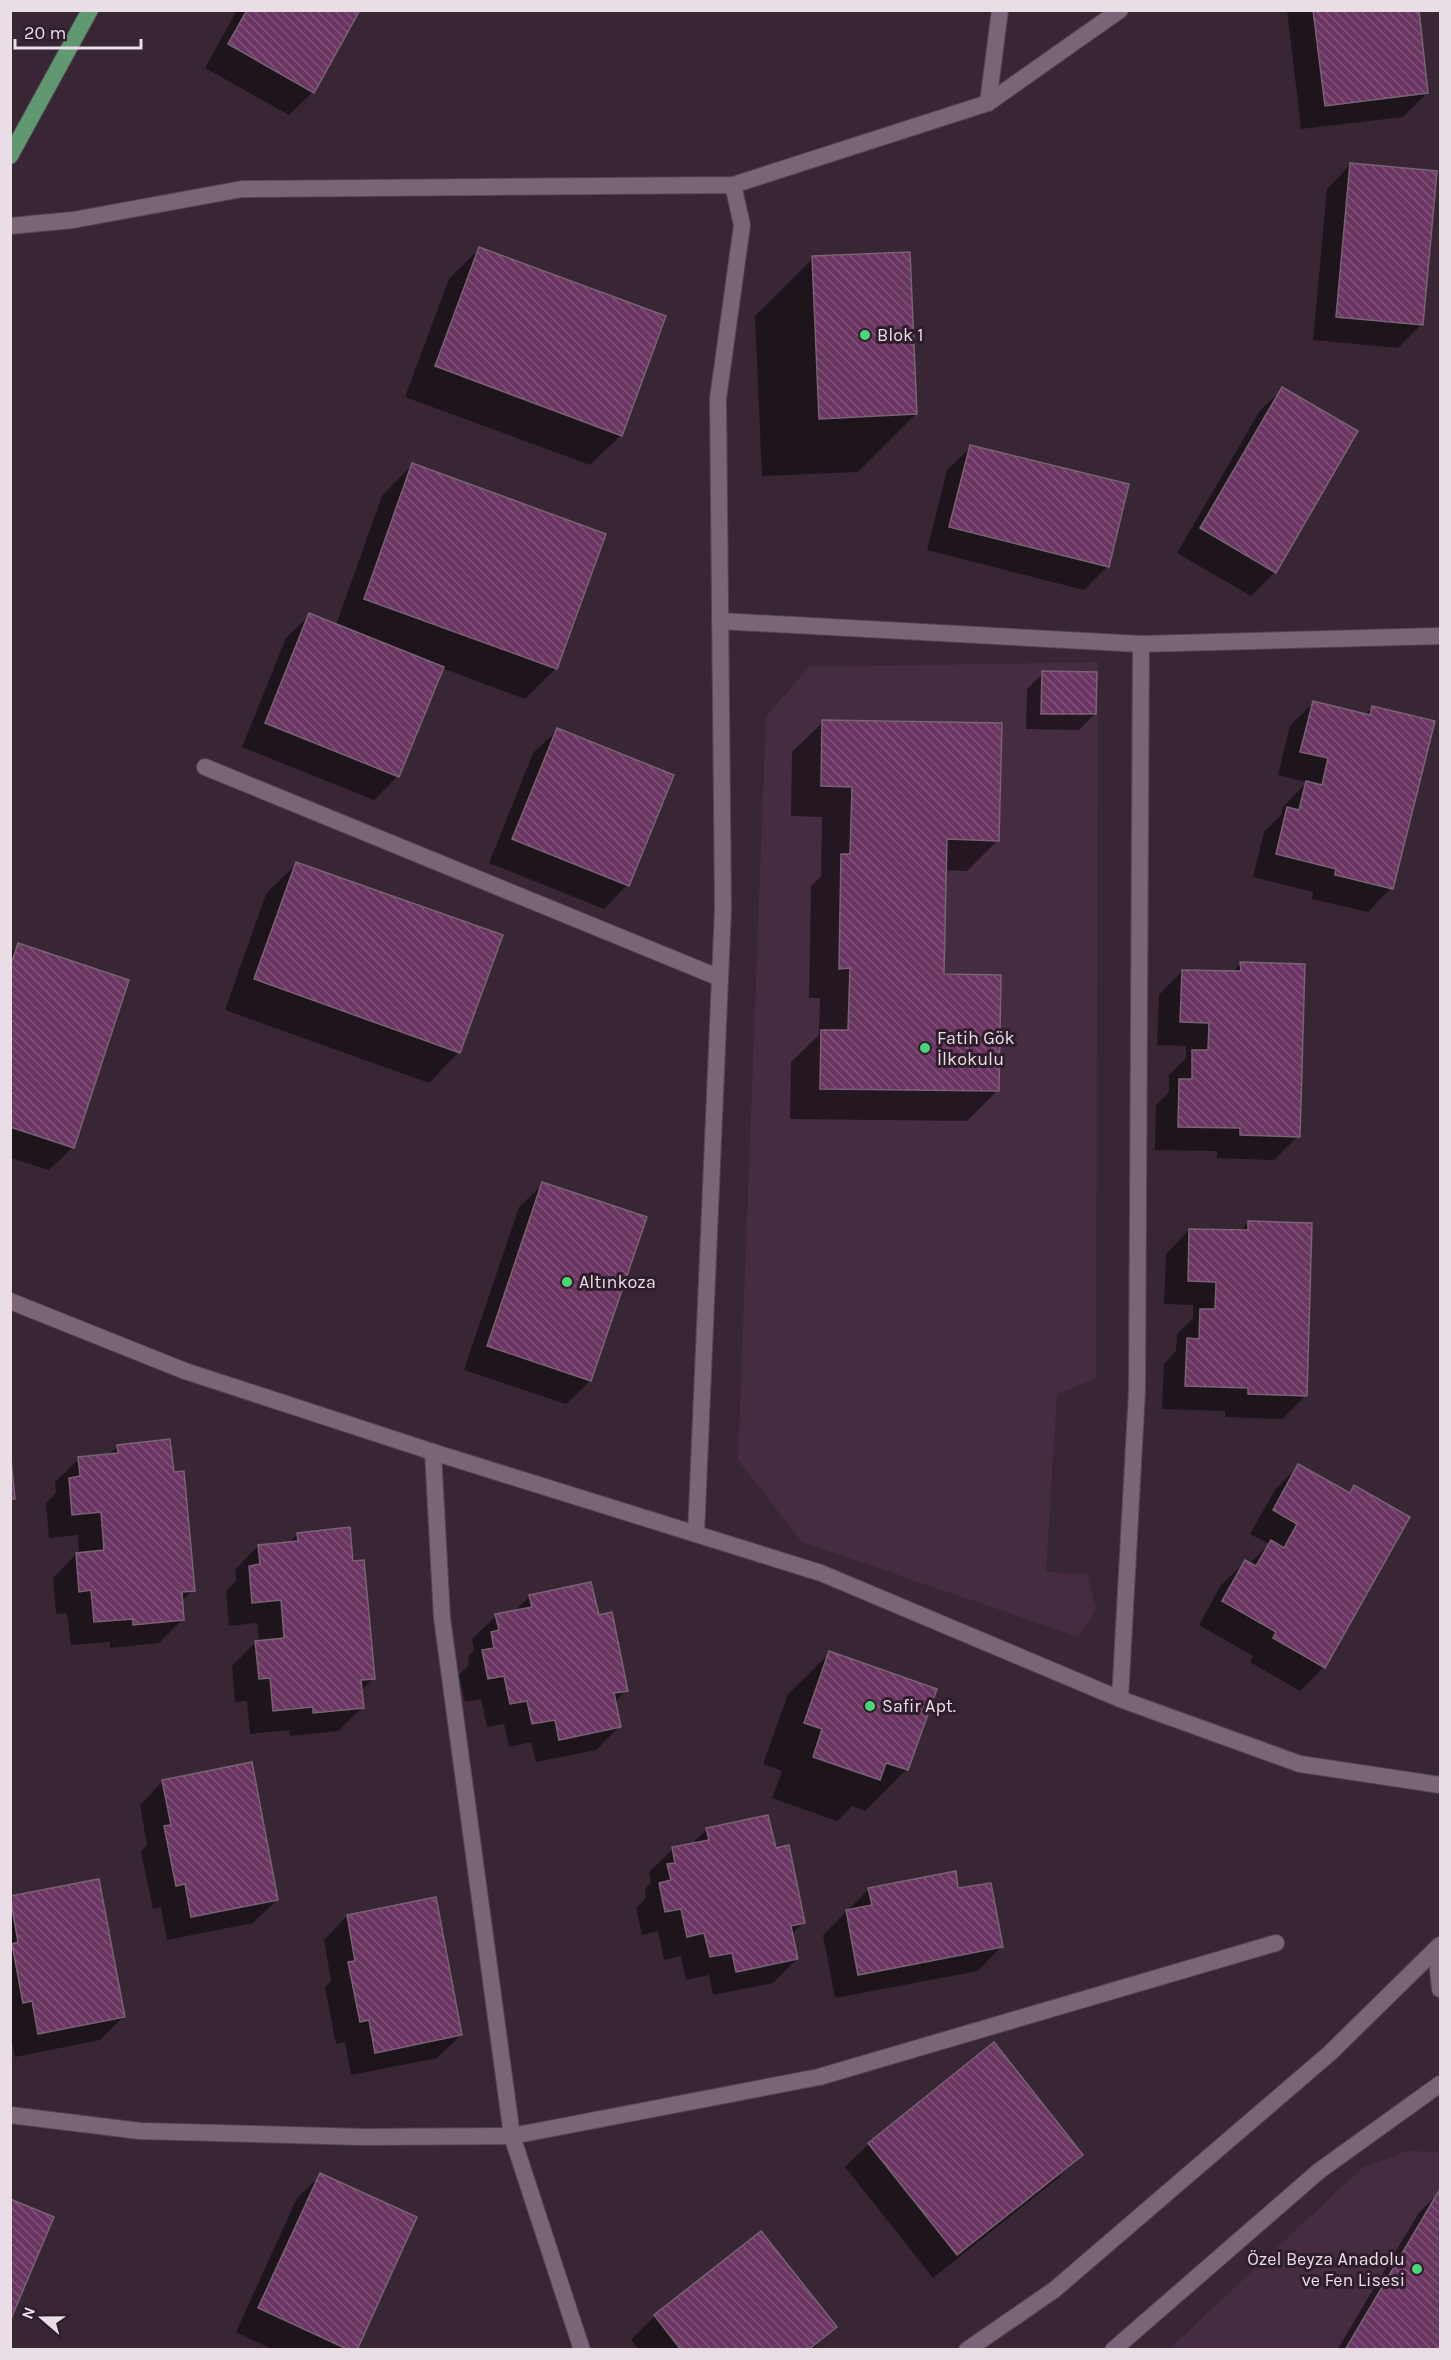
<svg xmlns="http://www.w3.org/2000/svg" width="1451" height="2360" viewBox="0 0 1451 2360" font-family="Karla,sans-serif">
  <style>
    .built { fill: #452c40 }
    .shadow { fill: #0007 }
    .building { fill: url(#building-back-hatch); stroke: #786273; stroke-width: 1.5 }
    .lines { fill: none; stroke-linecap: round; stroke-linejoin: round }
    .minor-casing { stroke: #544551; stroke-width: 18 }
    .tertiary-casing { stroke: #544551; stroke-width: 18 }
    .primary-casing { stroke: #544551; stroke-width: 18 }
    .minor { stroke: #7a6576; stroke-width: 16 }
    .tertiary { stroke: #7a6576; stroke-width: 16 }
    .primary { stroke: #609871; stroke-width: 16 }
    .poi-dot { fill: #4ad677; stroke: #2f1d2b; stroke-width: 2 }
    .labels { text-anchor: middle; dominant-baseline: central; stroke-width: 6; stroke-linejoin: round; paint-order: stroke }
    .poi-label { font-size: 18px; fill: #e9dde6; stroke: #2f1d2b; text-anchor: start }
  </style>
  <defs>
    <pattern id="building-back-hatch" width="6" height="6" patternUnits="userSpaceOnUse" patternTransform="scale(1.5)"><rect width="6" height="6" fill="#6a3661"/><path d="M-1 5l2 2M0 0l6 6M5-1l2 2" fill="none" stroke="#7f5378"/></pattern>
  </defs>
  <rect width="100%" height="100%" fill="#392635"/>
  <g class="built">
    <polygon points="1098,662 1096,1378 1057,1394 1046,1572 1087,1574 1096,1609 1079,1637 802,1542 738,1460 766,717 809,667"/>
    <polygon points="1407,2151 1440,2152 1440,2349 1168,2350 1362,2168"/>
  </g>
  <g class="shadow">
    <polygon points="237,10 358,10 313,92 289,115 205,68"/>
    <polygon points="1287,10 1417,10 1427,93 1403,117 1301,129"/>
    <polygon points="1350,165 1422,324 1398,348 1313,340 1327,189"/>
    <polygon points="479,249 621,435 590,465 405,397 449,279"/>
    <polygon points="813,258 916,414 858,472 762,476 755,316"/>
    <polygon points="1282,389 1275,572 1251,596 1177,553 1259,412"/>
    <polygon points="971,447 1108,566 1084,590 927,550 947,470"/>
    <polygon points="412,465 556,668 525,699 442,668 398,776 374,800 242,747 286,638 310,615 336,625 382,496"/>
    <polygon points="1043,673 1095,714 1079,730 1026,729 1027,689"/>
    <polygon points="1314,702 1365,715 1373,707 1391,888 1368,912 1312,899 1313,892 1253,877 1264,832 1281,815 1283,807 1304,785 1305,782 1278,775 1290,726"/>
    <polygon points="823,722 998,840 967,871 944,870 942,976 997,1091 967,1121 790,1119 791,1062 819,1035 820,998 809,998 811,886 821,876 822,817 791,816 792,752"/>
    <polygon points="557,730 672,776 627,885 604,909 489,863 533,753"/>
    <polygon points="296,864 459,1052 429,1083 225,1010 266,894"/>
    <polygon points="19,945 73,1147 49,1170 10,1158 10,953"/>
    <polygon points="1241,963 1298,1136 1274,1160 1217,1158 1217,1151 1155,1150 1156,1105 1169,1092 1169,1075 1186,1058 1186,1046 1157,1045 1159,995 1182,971 1232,973"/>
    <polygon points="543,1184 590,1381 566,1404 464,1370 519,1207"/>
    <polygon points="1249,1222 1306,1395 1282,1419 1225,1417 1225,1411 1162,1409 1164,1364 1176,1351 1177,1334 1193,1318 1193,1305 1164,1304 1166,1254 1189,1230 1240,1231"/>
    <polygon points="118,1446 193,1590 181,1602 183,1619 159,1643 110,1648 110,1642 71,1645 67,1613 56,1614 53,1578 76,1554 79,1554 78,1535 49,1538 46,1503 56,1493 55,1482 79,1459 109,1455"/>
    <polygon points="1298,1466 1347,1494 1354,1487 1324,1667 1300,1691 1250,1662 1253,1656 1199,1625 1221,1585 1245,1562 1249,1564 1269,1544 1250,1534 1275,1490"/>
    <polygon points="298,1534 352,1563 373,1679 361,1691 362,1708 338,1731 290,1736 289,1730 250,1734 247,1701 235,1702 232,1666 256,1642 259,1642 257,1623 229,1626 226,1591 236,1581 235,1570 258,1546 288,1544"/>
    <polygon points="530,1596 598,1617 626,1690 615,1702 620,1726 596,1750 536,1762 531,1742 509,1747 504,1724 487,1727 481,1699 465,1702 459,1675 469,1665 468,1657 474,1650 472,1639 496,1616 514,1612"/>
    <polygon points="830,1653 907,1769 865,1811 852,1806 837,1821 772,1798 782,1771 763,1764 788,1694"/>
    <polygon points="163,1781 277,1900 253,1923 167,1940 161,1907 153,1909 141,1852 147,1845 140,1805"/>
    <polygon points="707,1829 774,1850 803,1923 791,1935 797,1959 773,1983 713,1995 709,1975 686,1980 681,1956 664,1960 658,1931 642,1935 636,1908 646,1898 645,1889 651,1883 649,1872 673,1849 691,1845"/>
    <polygon points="869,1889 957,1890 1001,1947 978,1971 835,1998 823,1935"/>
    <polygon points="10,1898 124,2016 100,2040 15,2057 10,2034"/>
    <polygon points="347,1916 461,2035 437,2058 351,2075 345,2042 336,2044 325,1987 331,1981 324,1940"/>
    <polygon points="869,2144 1081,2154 1058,2178 933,2278 845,2167"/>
    <polygon points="321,2175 355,2350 274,2350 236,2332 297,2198"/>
    <polygon points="1440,2191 1440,2350 1337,2350 1418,2214"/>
    <polygon points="655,2316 835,2327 812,2350 639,2350 631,2340"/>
  </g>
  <g class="building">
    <polygon points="247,10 360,10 314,93 228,44"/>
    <polygon points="1313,10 1419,10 1428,93 1325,106"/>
    <polygon points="1350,163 1437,171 1423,325 1336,317"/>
    <polygon points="479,247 666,316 622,436 435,366"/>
    <polygon points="910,252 917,414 819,419 812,256"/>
    <polygon points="1282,387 1358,431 1276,573 1200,528"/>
    <polygon points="970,445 1129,484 1109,567 949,527"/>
    <polygon points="412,463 606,534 557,669 364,599"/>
    <polygon points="309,613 444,667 399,777 265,723"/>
    <polygon points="1042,671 1097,672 1096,714 1041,714"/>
    <polygon points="1313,701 1370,715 1372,706 1435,721 1393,889 1335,875 1336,869 1276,854 1287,807 1299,810 1306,781 1322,785 1328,758 1300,752"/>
    <polygon points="822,720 1002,723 999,841 947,839 944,974 1001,975 999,1091 820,1089 821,1030 848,1030 850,968 839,969 841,854 850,854 852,787 821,786"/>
    <polygon points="557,728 674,775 629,886 512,839"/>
    <polygon points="296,862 503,935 460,1053 254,979"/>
    <polygon points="18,943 129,980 74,1148 10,1127 10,967"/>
    <polygon points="1240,962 1305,964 1300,1137 1240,1135 1240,1128 1178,1127 1179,1079 1192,1079 1192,1050 1208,1050 1209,1023 1180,1022 1182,970 1241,971"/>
    <polygon points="542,1182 647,1217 591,1381 487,1346"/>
    <polygon points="1248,1221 1312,1223 1307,1396 1248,1394 1248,1388 1185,1386 1187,1338 1199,1339 1200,1309 1215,1309 1216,1282 1188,1281 1189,1229 1248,1230"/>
    <polygon points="170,1439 174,1472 184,1471 195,1591 182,1592 184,1620 133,1625 133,1619 94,1622 91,1590 79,1592 76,1553 104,1550 101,1512 72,1515 69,1478 80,1476 78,1457 118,1453 117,1445"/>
    <polygon points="10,1450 15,1499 10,1499"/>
    <polygon points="1298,1464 1350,1493 1354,1485 1410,1517 1325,1668 1273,1638 1276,1632 1222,1601 1245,1560 1256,1566 1271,1540 1284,1548 1297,1524 1273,1510"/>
    <polygon points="350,1527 353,1561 364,1560 375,1679 361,1680 364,1708 313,1713 313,1707 273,1711 270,1678 259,1679 255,1641 284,1638 281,1600 252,1603 249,1566 260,1564 258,1545 298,1541 297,1533"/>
    <polygon points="591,1582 599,1615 612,1612 628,1691 614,1693 621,1727 559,1740 555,1720 532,1724 527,1701 510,1704 504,1676 488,1679 482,1650 494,1648 491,1632 499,1630 495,1614 532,1607 529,1595"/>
    <polygon points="829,1651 937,1689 908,1770 886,1763 880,1780 813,1757 822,1729 804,1723"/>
    <polygon points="252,1762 278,1900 191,1917 185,1884 176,1886 164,1826 171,1825 162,1780"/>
    <polygon points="768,1815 776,1848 789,1845 805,1923 791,1926 798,1959 736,1972 732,1953 710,1957 704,1933 687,1937 681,1909 665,1912 659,1883 671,1880 667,1864 675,1863 672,1847 709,1840 706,1828"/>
    <polygon points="956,1871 958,1888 991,1883 1003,1947 858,1975 846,1910 872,1905 868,1888"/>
    <polygon points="99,1879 125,2017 38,2034 32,2001 23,2003 12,1944 18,1942 10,1896"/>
    <polygon points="436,1897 462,2035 375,2053 369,2020 360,2022 348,1962 355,1961 347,1915"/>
    <polygon points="994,2042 1083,2155 957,2255 868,2143"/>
    <polygon points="320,2173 417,2217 357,2350 349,2350 258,2308"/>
    <polygon points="1440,2189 1440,2350 1345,2350"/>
    <polygon points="10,2199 54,2217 10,2321"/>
    <polygon points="761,2231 837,2327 808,2350 681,2350 654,2315"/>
  </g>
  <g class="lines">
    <defs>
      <g id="minor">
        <polyline points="988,103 1000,10"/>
        <polyline points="10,226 73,220 242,189 733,185 988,103 1120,10"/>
        <polyline points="720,621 1141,644 1440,636"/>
        <polyline points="205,767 720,978"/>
        <polyline points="10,1301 185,1371 433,1452 821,1573 1120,1699 1300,1764 1440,1785"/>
        <polyline points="433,1452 442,1618 512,2136 582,2350"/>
        <polyline points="696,1534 723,909 718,399 742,225 733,185"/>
        <polyline points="1120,1699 1137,1391 1141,644"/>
        <polyline points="10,2115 140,2131 364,2137 512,2136 819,2077 1276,1943"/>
      </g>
      <g id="tertiary">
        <polyline points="1440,1958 1438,1969 1440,1989"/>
        <polyline points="967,2350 1054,2290 1330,2053 1440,1945"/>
        <polyline points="1113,2350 1319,2171 1440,2084"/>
      </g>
      <polyline id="primary" points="10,156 90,10"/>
    </defs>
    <use href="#minor" class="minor-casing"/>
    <use href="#tertiary" class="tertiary-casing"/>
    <use href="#primary" class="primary-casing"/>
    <use href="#minor" class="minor"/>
    <use href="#tertiary" class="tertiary"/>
    <use href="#primary" class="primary"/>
  </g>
  <g class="poi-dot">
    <circle cx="865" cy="335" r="6"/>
    <circle cx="925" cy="1048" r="6"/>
    <circle cx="567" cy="1282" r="6"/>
    <circle cx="870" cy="1706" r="6"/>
    <circle cx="1417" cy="2269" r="6"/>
  </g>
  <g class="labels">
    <g class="poi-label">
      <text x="877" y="335">Blok 1</text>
      <text x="937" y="1038">Fatih Gök<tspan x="937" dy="21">İlkokulu</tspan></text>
      <text x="579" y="1282">Altınkoza</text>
      <text x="882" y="1706">Safir Apt.</text>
      <text x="1405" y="2259" text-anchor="end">Özel Beyza Anadolu<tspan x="1405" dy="21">ve Fen Lisesi</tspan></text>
    </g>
  </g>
  <rect width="1451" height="2360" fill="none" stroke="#e9dde6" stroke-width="24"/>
  <g transform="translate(42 2318) rotate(290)" stroke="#2f1d2b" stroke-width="4.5" paint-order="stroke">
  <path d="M0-4.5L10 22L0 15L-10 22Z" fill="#e9dde6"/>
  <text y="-9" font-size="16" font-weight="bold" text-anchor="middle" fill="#e9dde6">N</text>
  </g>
  <path d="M15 39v9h126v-9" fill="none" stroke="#e9dde6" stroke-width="3"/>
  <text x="24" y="39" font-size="18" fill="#e9dde6" stroke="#2f1d2b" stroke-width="4.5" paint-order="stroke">20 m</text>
</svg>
